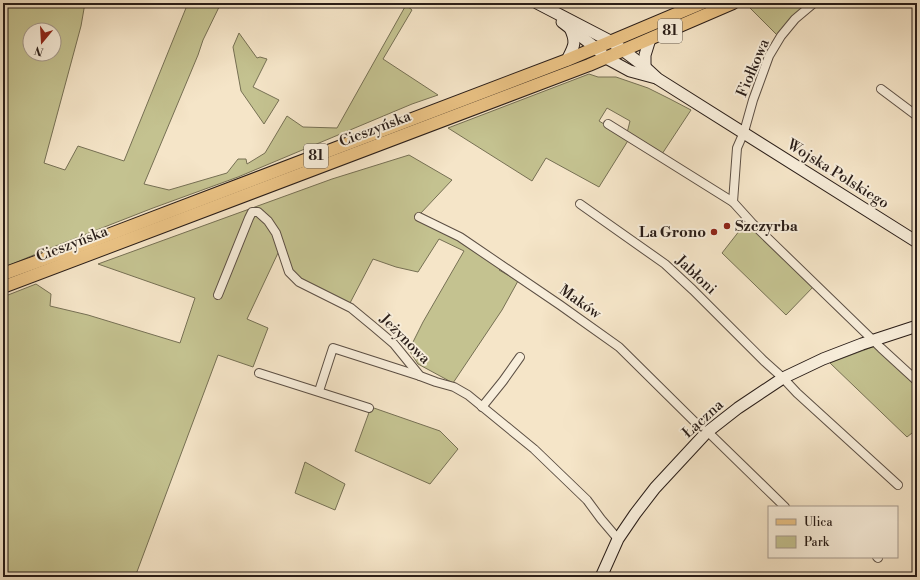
<svg xmlns="http://www.w3.org/2000/svg" width="920" height="580" viewBox="0 0 920 580" font-family="'Libre Bodoni',serif">
  <style>
    .green { fill: #c4c290; stroke: #767054; fill-rule: evenodd }
    .lines { fill: none; stroke-linecap: round; stroke-linejoin: round }
    .street-casing { stroke: #5c4f44; stroke-width: 10 }
    .secondary-casing { stroke: #291d18; stroke-width: 13 }
    .primary-casing { stroke: #291d18; stroke-width: 14 }
    .street { stroke: #f8eedb; stroke-width: 8 }
    .secondary { stroke: #f8eedb; stroke-width: 11 }
    .primary { stroke: #eac284; stroke-width: 12 }
    .poi-dot { fill: #8f2418; stroke: #f8eedb; stroke-width: 1.5 }
    .labels { text-anchor: middle; dominant-baseline: central; stroke-width: 4; stroke-linejoin: round; paint-order: stroke }
    .shield { fill: #f8eedb; stroke: #675c52; stroke-width: 1 }
    .shield-label { font-size: 14px; font-weight: bold; fill: #291d18 }
    .street-label { font-size: 15px; fill: #291d18; stroke: #f8eedb }
    .poi-label { font-size: 15px; font-weight: bold; fill: #291d18; stroke: #f8eedb; text-anchor: start }
  </style>
  <rect width="100%" height="100%" fill="#f5e5c8"/>
  <filter id="stains"><feTurbulence type="fractalNoise" baseFrequency=".005" numOctaves="4"/><feColorMatrix values="0 0 0 0 .2 0 0 0 0 .09 0 0 0 0 .02 0 0 0 .5 -.17"/></filter>
  <radialGradient id="worn" r=".72"><stop offset=".6" stop-color="#630" stop-opacity="0"/><stop offset="1" stop-color="#630" stop-opacity=".3"/></radialGradient>
  <g class="green">
    <path d="M 3,3 L 85,3 L 81,26 L 44,163 L 65,170 L 78,146 L 124,161 L 188,3 L 221,3 L 203,40 L 198,55 L 144,184 L 169,190 L 227,173 L 238,159 L 246,159 L 247,164 L 265,153 L 287,116 L 303,127 L 337,128 L 406,5 L 412,10 L 383,59 L 438,95 L 412,104 L 238,177 L 153,208 L 43,251 L 3,268 ZM 30,30 L 54,30 L 54,54 L 30,54 Z"/>
    <polygon points="752,3 812,3 778,36 747,5"/>
    <polygon points="239,33 257,58 260,57 267,59 253,87 279,100 264,124 241,91 233,47"/>
    <polygon points="589,74 598,77 616,77 648,88 670,99 691,110 662,154 627,133 630,121 607,108 599,121 629,139 599,187 546,158 532,181 448,128"/>
    <polygon points="409,155 452,180 420,214 506,263 499,270 518,281 502,310 453,383 418,364 409,350 423,322 464,251 439,239 418,272 396,267 373,259 350,303 299,279 278,253 247,319 268,328 253,367 218,355 135,577 3,577 3,297 36,284 51,294 50,306 88,315 180,343 195,298 98,264 332,179"/>
    <polygon points="747,221 814,286 786,315 722,253"/>
    <polygon points="875,346 917,385 917,429 907,437 830,363"/>
    <polygon points="371,407 440,431 458,449 430,484 355,451"/>
    <polygon points="305,462 345,484 335,510 295,493"/>
  </g>
  <g class="lines">
    <defs>
      <g id="street">
        <polyline points="814,3 795,19 781,36 769,56 753,100 744,132 737,148 733,202 752,223 881,348 917,381"/>
        <polyline points="881,89 917,116"/>
        <polyline points="608,124 661,157 733,202"/>
        <polyline points="580,204 665,264 693,290 764,361 783,378 797,393 898,485"/>
        <polyline points="419,217 460,237 560,305 619,347 706,433"/>
        <polyline points="218,295 249,218 252,212 258,212 268,221 276,233 289,272 299,282 351,308 374,327 394,344 420,376 436,382 454,387 468,395 534,449 587,500 601,519 618,539"/>
        <polyline points="259,373 369,408"/>
        <polyline points="319,391 333,348 420,376"/>
        <polyline points="482,407 503,381 520,357"/>
        <polyline points="708,432 785,507"/>
        <polyline points="877,557 878,558"/>
      </g>
      <g id="secondary">
        <polyline points="537,3 612,42 645,67 658,79 917,242"/>
        <polyline points="562,22 596,48 606,58 630,71 656,78"/>
        <path d="M 567,60 C 574,46 577,43 570,28"/>
        <polyline points="645,67 645,55 650,39"/>
        <polyline points="601,577 618,539 635,514 655,488 706,433 738,408 783,378 823,359 862,344 917,326"/>
      </g>
      <g id="primary">
        <polyline points="3,274 66,251 567,60 702,3"/>
        <polyline points="3,287 589,65 733,3"/>
      </g>
    </defs>
    <use href="#street" class="street-casing"/>
    <use href="#secondary" class="secondary-casing"/>
    <use href="#primary" class="primary-casing"/>
    <use href="#street" class="street"/>
    <use href="#secondary" class="secondary"/>
    <use href="#primary" class="primary"/>
  </g>
  <g class="poi-dot">
    <circle cx="727" cy="226" r="4"/>
    <circle cx="714" cy="232" r="4"/>
  </g>
  <g class="labels">
    <g class="shield">
      <rect x="658" y="19" width="24" height="24" rx="3"/>
      <rect x="304" y="144" width="24" height="24" rx="3"/>
    </g>
    <g class="shield-label">
      <text x="670" y="31">81</text>
      <text x="316" y="156">81</text>
    </g>
    <g class="street-label">
      <text transform="translate(753 68) rotate(-67)">Fiołkowa</text>
      <text transform="translate(375 129) rotate(-21)">Cieszyńska</text>
      <text transform="translate(838 174) rotate(32)">Wojska Polskiego</text>
      <text transform="translate(72 244) rotate(-21)">Cieszyńska</text>
      <text transform="translate(696 275) rotate(43)">Jabłoni</text>
      <text transform="translate(580 302) rotate(35)">Maków</text>
      <text transform="translate(405 339) rotate(45)">Jeżynowa</text>
      <text transform="translate(703 419) rotate(-42)">Łączna</text>
    </g>
    <g class="poi-label">
      <text x="735" y="226">Szczyrba</text>
      <text x="706" y="232" text-anchor="end">La Grono</text>
    </g>
  </g>
  <rect width="920" height="580" fill="none" stroke="#f5e5c8" stroke-width="16"/>
  <rect x="4" y="4" width="912" height="572" fill="none" stroke="#291d18" stroke-width="2"/>
  <rect x="8" y="8" width="904" height="564" fill="none" stroke="#291d18"/>
  <rect x="768" y="506" width="130" height="52" fill="#f8eedb" stroke="#a59a8d"/>
  <rect x="776" y="519" width="20" height="6" fill="#eac284" stroke="#a59a8d"/>
  <text x="804" y="526" font-size="12" fill="#291d18">Ulica</text>
  <rect x="776" y="536" width="20" height="12" fill="#c4c290" stroke="#a59a8d"/>
  <text x="804" y="546" font-size="12" fill="#291d18">Park</text>
  <g transform="translate(42 42) rotate(198)"><circle r="19" fill="#f8eedb" stroke="#a59a8d"/>
  <path d="M0-3L7 15L0 10L-7 15Z" fill="#8f2418"/>
  <text y="-6" font-size="11" font-weight="bold" text-anchor="middle" fill="#291d18">N</text>
  </g>
  <rect width="100%" height="100%" filter="url(#stains)"/>
  <rect width="100%" height="100%" fill="url(#worn)"/>
</svg>
